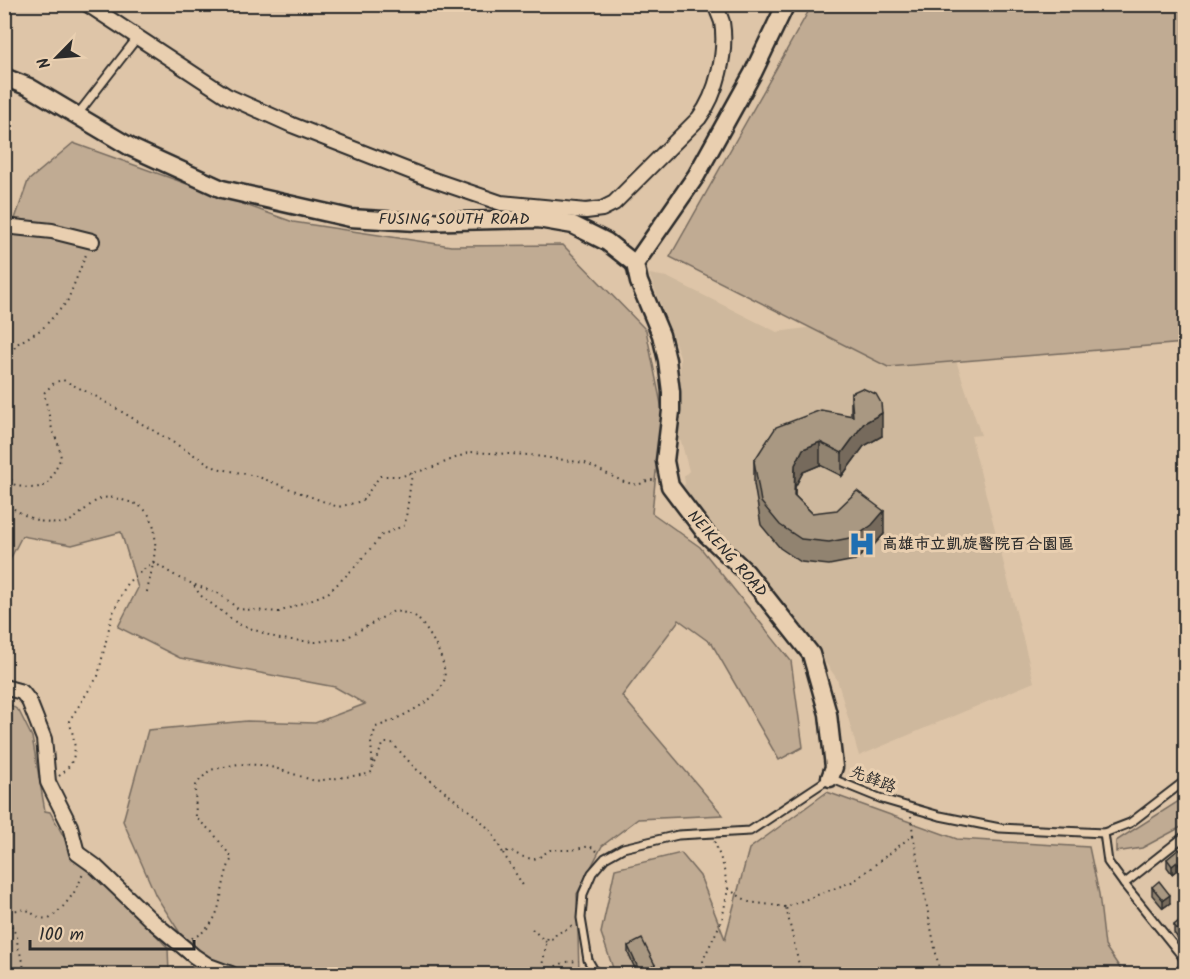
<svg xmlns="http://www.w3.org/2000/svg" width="1190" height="979" viewBox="0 0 1190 979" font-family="Kalam,'LXGW WenKai TC',sans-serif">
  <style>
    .built { fill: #ceb89d }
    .green { fill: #c0ab93; stroke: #766b5f; stroke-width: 1.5 }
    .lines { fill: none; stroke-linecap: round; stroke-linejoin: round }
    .service-casing { stroke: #2b2b2b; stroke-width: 11 }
    .minor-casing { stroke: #2b2b2b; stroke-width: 18 }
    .tertiary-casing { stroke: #2b2b2b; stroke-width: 21 }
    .path { stroke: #2b2b2b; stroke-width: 2; stroke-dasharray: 1.5 4.5; stroke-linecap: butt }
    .service { stroke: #e9cfb0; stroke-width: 7 }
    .minor { stroke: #e9cfb0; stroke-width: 14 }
    .tertiary { stroke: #e9cfb0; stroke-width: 16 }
    .wall { fill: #918370; stroke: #2b2b2b; stroke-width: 1.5 }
    .shaded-wall { fill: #766a5b; stroke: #2b2b2b; stroke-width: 1.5 }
    .building { fill: #a99882; stroke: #2b2b2b; stroke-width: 1.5 }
    .labels { text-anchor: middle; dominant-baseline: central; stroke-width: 6; stroke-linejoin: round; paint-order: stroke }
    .street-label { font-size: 16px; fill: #2b2b2b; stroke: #e9cfb0 }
    .poi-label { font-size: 16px; font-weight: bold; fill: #2b2b2b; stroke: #e9cfb0; text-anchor: start }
  </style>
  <rect width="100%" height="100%" fill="#dec5a8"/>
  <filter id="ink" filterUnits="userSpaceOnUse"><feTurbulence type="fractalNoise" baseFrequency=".0167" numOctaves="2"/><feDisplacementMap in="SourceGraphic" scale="12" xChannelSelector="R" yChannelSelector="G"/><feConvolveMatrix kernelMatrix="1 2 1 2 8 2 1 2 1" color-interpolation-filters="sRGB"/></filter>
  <g filter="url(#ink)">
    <polygon class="built" points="649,274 667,277 777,332 939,310 981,435 971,436 1034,682 859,756 837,679 794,618 683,498 679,490 685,484 684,476 689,471 681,441 674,442 680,409 680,356"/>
    <g class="green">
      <polygon points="812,5 1185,5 1185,343 888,367 670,257"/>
      <polygon points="73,143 293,222 451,246 563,245 646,330 662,409 652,513 700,547 791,661 803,747 779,760 712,644 679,620 622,696 723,815 638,819 602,846 577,894 579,974 204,974 206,973 156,896 123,821 148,730 247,721 315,723 365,704 335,687 180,658 118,627 138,588 121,532 72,545 22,536 5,569 5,248 28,181"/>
      <polygon points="4,700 19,711 32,737 45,811 50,812 68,844 97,877 123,900 168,948 169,974 5,974"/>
      <polygon points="827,792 957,839 1089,847 1099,894 1105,946 1122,971 1131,974 615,974 601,933 615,869 681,853 700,876 725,939 749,849"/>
      <polygon points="1185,797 1185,825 1142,848 1116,852 1116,841"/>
    </g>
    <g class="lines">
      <defs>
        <g id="service">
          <polyline points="78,114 137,38"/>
          <polyline points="1104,833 1108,862 1124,884 1186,835"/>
          <polyline points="1124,884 1186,961"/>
          <polyline points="596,974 588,960 581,918 583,894 592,873 605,858 623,848 678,835 750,831 830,778 882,799 940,816 1000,828 1104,833 1130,823 1186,780"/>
        </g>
        <g id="minor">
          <path d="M 87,4 L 227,96 L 292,125 L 425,177 L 501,203 L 586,211 L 602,209 L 614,203 L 699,118 C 717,94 727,53 722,22 C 720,16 717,10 715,4"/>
          <polyline points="4,226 52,231 92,241"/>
          <polyline points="4,687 22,692 29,701 44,739 48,782 70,826 77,853 95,866 150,919 194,956 209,966 231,974"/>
        </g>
        <g id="tertiary">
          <polyline points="786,4 753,73 696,176 635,264 639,282 661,335 667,360 671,392 671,411 665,461 670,486 707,535 746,572 811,654 828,714 834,767 830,778"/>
          <polyline points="4,77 29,87 132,148 222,189 350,218 416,222 538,219 573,225 607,242 635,264"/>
        </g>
      </defs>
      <use href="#service" class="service-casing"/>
      <use href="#minor" class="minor-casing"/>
      <use href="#tertiary" class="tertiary-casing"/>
      <g class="path">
        <polyline points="4,363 17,344 42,329 67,302 87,252"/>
        <path d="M 4,435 L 12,447 L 7,469 L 13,484 C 25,489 34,489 47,485 L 61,458 L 59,446 L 52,429 L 44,393 L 55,382 L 63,380 L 97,397 L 216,468 L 256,476 L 338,507 L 362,501 L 380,476 L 402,476 L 431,468 L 470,452 L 529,455 L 585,463 L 624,482 L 638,485 L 649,480 L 657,480"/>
        <path d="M 4,502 C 21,515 43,526 64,523 C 79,520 88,502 103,498 C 112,496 121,500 130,502 C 170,513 152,567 146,596"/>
        <polyline points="195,585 220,594 238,609 279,612 328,593 353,569 382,535 405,525 412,473"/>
        <polyline points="374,763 384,743 392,743 416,769 477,817 491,831 503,853 510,850 520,856 532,859 538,858 550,850 572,850 590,846 598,852"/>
        <path d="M 59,776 C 80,760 76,744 69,721 L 98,676 L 112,615 L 127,583 L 153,562 L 179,578 L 193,584 L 200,595 L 238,624 L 280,639 L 316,642 L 346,638 L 394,611 C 400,612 411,613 416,617 C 429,629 451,667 443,684 C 435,702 394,721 376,727 L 371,742 L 373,771 L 368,774 L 315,781 L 275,768 L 260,765 L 238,764 L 210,770 L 197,783 L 195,788 L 196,818 L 213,833 L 232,858 C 216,889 228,924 190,939"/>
        <polyline points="913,835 940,974"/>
        <polyline points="503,853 524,887"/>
        <polyline points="728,889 749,902 786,907"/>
        <path d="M 4,914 C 36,902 26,918 49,919 C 64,908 77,892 83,873"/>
        <polyline points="6,915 18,939 17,945 23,961 24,974"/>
        <polyline points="532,929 546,942"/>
        <polyline points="4,973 10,974"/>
        <polyline points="539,973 566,962 579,961"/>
        <path d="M 538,974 C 545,962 544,950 548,937 L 553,939 L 557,933 L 566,930 L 574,924"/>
        <polyline points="704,974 703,960 722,920 728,889 723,865 714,840"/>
        <polyline points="801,974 786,907 854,881 913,835 911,816"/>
        <polyline points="1168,974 1180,965"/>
      </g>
      <use href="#service" class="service"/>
      <use href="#minor" class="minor"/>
      <use href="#tertiary" class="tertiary"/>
    </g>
    <g class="wall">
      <polygon points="851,393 882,436 864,446 842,476 820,465 803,472 795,487 795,496 812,513 884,534 872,547 855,560 829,565 801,562 780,548 761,525 754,484 754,461 851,416"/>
      <polygon points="1185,857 1185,880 1177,870 1172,874 1167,867 1167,859"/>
      <polygon points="1152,887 1170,903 1163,908 1152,895"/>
      <polygon points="1184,917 1181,942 1174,933 1174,925"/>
      <polygon points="628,946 655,973 652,975 638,975 628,953"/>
    </g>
    <g class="shaded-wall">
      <polygon points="882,413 882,436 864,446 842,476 842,453 864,423"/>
      <polygon points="820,442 820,465 803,472 795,487 794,518 795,465 803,449"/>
      <polygon points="884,511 884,534 872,547 855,560 855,537"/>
      <polygon points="1177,862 1177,870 1172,874 1172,866"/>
      <polygon points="1170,895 1170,903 1163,908 1163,900"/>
      <polygon points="1185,930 1185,938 1181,942 1181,934"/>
      <polygon points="655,965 655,973 652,975 640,975 640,972"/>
    </g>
    <g class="building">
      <polygon points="862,388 876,394 881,403 882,413 864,423 842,453 820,442 803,449 795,465 794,495 812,513 837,510 857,491 884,511 872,525 855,537 829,542 801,539 780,525 761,502 754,461 776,427 821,410 853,416 851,393"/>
      <polygon points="1179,849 1185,857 1185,873 1177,862 1172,866 1167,859"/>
      <polygon points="1159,881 1170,895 1163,900 1152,887"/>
      <polygon points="1184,917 1185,919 1185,930 1181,934 1174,925"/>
      <polygon points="642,939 655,965 640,972 628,946"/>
    </g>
  </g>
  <defs>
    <symbol id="hospital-bare" viewBox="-9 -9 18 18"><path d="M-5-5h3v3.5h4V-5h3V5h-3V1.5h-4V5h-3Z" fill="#1f6fb2" stroke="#e9cfb0" stroke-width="2.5" paint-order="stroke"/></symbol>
  </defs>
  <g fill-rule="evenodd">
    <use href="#hospital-bare" x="843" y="525" width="38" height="38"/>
  </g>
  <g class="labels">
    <g class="street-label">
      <text x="454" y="219">FUSING SOUTH ROAD</text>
      <text transform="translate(727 554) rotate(48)">NEIKENG ROAD</text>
      <text transform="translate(873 780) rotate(21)">先鋒路</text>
    </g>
    <g class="poi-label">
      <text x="882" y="544">高雄市立凱旋醫院百合園區</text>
    </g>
  </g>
  <rect width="1190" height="979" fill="none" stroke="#e9cfb0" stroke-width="24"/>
  <rect x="12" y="12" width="1166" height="955" fill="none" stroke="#2b2b2b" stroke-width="2" filter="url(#ink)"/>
  <g transform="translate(57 57) rotate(245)" stroke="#e9cfb0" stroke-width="4.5" paint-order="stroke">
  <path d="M0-4.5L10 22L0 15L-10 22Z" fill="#2b2b2b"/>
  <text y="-9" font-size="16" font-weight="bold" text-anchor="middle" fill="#2b2b2b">N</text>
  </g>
  <path d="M30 940v9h164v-9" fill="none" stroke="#2b2b2b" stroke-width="3"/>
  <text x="39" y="940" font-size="18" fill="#2b2b2b" stroke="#e9cfb0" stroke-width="4.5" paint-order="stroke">100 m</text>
</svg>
